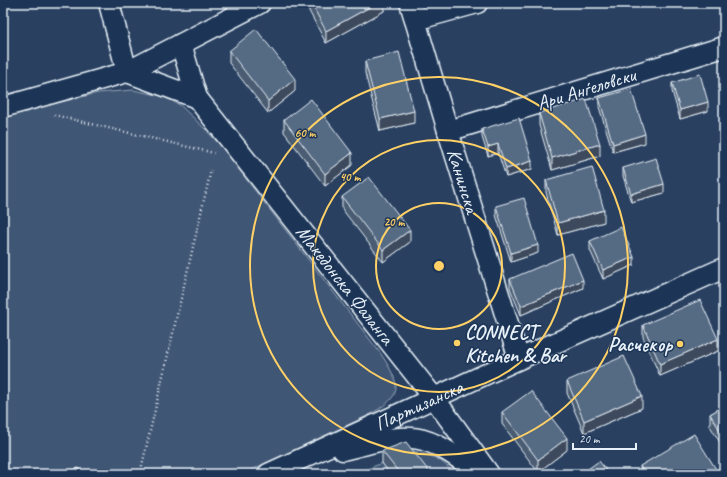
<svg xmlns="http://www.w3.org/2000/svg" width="727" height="477" viewBox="0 0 727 477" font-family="Caveat,sans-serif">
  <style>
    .green { fill: #415774; stroke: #94a4b6 }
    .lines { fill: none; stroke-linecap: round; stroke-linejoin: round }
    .minor-casing { stroke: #e8f1f8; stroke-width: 23 }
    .path { stroke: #e8f1f8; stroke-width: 2.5; stroke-dasharray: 1 3; stroke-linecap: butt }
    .minor { stroke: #1d3557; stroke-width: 20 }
    .wall { fill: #495b71; stroke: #e8f1f8 }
    .shaded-wall { fill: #3c4a5c; stroke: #e8f1f8 }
    .building { fill: #556a83; stroke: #e8f1f8 }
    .ring { fill: none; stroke: #ffd166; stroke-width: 2 }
    .poi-dot { fill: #ffd166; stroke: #1d3557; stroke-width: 1.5 }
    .labels { text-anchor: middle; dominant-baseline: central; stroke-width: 3; stroke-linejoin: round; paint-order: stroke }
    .street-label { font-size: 20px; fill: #e8f1f8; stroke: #1d3557 }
    .poi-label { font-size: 20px; font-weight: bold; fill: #e8f1f8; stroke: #1d3557; text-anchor: start }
    .centre { fill: #ffd166; stroke: #1d3557; stroke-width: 2 }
    .ring-label { font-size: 12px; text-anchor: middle; font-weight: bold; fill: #ffd166; stroke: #1d3557; stroke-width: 3; stroke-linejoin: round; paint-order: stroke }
  </style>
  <rect width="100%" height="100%" fill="#294061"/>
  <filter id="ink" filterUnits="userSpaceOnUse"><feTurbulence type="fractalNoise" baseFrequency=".025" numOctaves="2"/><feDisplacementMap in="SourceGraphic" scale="8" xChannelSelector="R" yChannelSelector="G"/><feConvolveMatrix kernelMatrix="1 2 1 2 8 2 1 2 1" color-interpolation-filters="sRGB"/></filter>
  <g filter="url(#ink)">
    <g class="green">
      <path d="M 133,90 L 162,96 L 180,105 L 204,128 L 220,145 L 381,354 C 403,388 403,396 367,416 L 243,474 L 3,474 L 3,116 L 98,93 Z"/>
      <path d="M 413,451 C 430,455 443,459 454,474 L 422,474 Z"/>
      <polygon points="382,463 390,474 355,474"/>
    </g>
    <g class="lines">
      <defs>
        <g id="minor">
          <polyline points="109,3 127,72 197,98"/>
          <polyline points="410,3 448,131 519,359"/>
          <polyline points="415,20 477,3"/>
          <polyline points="181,44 197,98 434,398 489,474"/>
          <polyline points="3,107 127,72 260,3"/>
          <polyline points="448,131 724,47"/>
          <path d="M 343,450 C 412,432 421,429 480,474"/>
          <path id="s1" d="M 268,474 L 519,359 L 724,268"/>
        </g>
      </defs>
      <use href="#minor" class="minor-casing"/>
      <g class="path">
        <polyline points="54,115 214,153"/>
        <polyline points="140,474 211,170"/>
      </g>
      <use href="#minor" class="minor"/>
    </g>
    <g class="wall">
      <polygon points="309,3 384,3 384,11 326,43 309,11"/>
      <polygon points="229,51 295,91 268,113 229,63"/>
      <polygon points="365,61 414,123 380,131 365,73"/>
      <polygon points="672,83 708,111 680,119 672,91"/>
      <polygon points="599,98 645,143 613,152 599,107"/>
      <polygon points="539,113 600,156 552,170 539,125"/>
      <polygon points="284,120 352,165 325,186 284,132"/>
      <polygon points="482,129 532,169 506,177 498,153 488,156 482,137"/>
      <polygon points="623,168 664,193 631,202 623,176"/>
      <polygon points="546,180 604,222 558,235 546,192"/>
      <polygon points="342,197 410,242 383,262 342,209"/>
      <polygon points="496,206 538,253 511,262 496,215"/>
      <polygon points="590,241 634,265 603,279 590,250"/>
      <polygon points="510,279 583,288 521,315 510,288"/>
      <polygon points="724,298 724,313 722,308 722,299"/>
      <polygon points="643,325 718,351 660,376 643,337"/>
      <polygon points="567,381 642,408 584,433 567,393"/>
      <polygon points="724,406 724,449 710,426 710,414"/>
      <polygon points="502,412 567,450 538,472 502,424"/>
      <polygon points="382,451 431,474 390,474 382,463"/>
      <polygon points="640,466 719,474 640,474"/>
    </g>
    <g class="shaded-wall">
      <polygon points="377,3 384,3 384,11 326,43 326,31"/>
      <polygon points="295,79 295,91 268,113 268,101"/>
      <polygon points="708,102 708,111 680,119 680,110"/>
      <polygon points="414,111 414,123 380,131 380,119"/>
      <polygon points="645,134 645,143 613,152 613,144"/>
      <polygon points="498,144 498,153 488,156 488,147"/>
      <polygon points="600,144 600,156 552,170 552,158"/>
      <polygon points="352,153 352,165 325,186 325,174"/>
      <polygon points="532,161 532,169 506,177 506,169"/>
      <polygon points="664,184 664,193 631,202 631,194"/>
      <polygon points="604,210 604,222 558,235 558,223"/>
      <polygon points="410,230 410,242 383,262 383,250"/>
      <polygon points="538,245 538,253 511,262 511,253"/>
      <polygon points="634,257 634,265 603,279 603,270"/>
      <polygon points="583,280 583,288 521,315 521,306"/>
      <polygon points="718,339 718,351 660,376 660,364"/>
      <polygon points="642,396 642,408 584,433 584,421"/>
      <polygon points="567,438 567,450 538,472 538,460"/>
    </g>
    <g class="building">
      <polygon points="311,3 377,3 326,31"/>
      <polygon points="256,29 295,79 268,101 229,51"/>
      <polygon points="399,52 414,111 380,119 365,61"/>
      <polygon points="700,74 708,102 680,110 672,83"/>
      <polygon points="631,89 645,134 613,144 599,98"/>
      <polygon points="311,99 352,153 325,174 284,120"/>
      <polygon points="586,99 600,144 552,158 539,113"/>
      <polygon points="519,118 532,161 506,169 498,144 488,147 482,129"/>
      <polygon points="656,158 664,184 631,194 623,168"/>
      <polygon points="592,167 604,210 558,223 546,180"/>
      <polygon points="369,177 410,230 383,250 342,197"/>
      <polygon points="524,198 538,245 511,253 496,206"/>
      <polygon points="621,227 634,257 603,270 590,241"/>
      <polygon points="572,253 583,280 521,306 510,279"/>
      <polygon points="724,298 724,304 722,299"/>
      <polygon points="700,300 718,339 660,364 643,325"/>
      <polygon points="624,356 642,396 584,421 567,381"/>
      <polygon points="531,391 567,438 538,460 502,412"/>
      <polygon points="724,406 724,437 710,414"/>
      <polygon points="694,434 719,474 645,474 640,466"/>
      <polygon points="406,442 431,474 400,474 382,451"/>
      <polygon points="599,461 609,474 581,474"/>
      <polygon points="79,468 81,474 59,474"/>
    </g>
  </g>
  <g class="ring">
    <circle cx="439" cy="266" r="63"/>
    <circle cx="439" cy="266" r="126"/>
    <circle cx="439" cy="266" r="189"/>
  </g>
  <g class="poi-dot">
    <circle cx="457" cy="343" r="4"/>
    <circle cx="680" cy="344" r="4"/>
  </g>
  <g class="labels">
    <g class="street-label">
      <text transform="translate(586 89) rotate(-17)">Ари Анѓеловски</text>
      <text transform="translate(463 181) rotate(73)">Канинска</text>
      <text transform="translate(345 285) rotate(52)">Македонска Фаланга</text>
      <text stroke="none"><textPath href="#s1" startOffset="166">Партизанска</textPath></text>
    </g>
    <g class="poi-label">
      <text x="465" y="332">CONNECT<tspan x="465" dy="23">Kitchen &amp; Bar</tspan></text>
      <text x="672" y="344" text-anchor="end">Расчекор</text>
    </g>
  </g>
  <circle cx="439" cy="266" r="6" class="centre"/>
  <g class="ring-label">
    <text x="305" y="137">60 m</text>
    <text x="350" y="181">40 m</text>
    <text x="394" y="226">20 m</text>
  </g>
  <rect width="727" height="477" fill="none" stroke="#1d3557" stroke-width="16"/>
  <rect x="8" y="8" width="711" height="461" fill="none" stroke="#e8f1f8" stroke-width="1.5" filter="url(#ink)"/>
  <path d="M573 443v6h63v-6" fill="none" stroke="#e8f1f8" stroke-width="2"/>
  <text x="579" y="443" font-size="12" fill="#e8f1f8" stroke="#1d3557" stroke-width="3" paint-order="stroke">20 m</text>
</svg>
